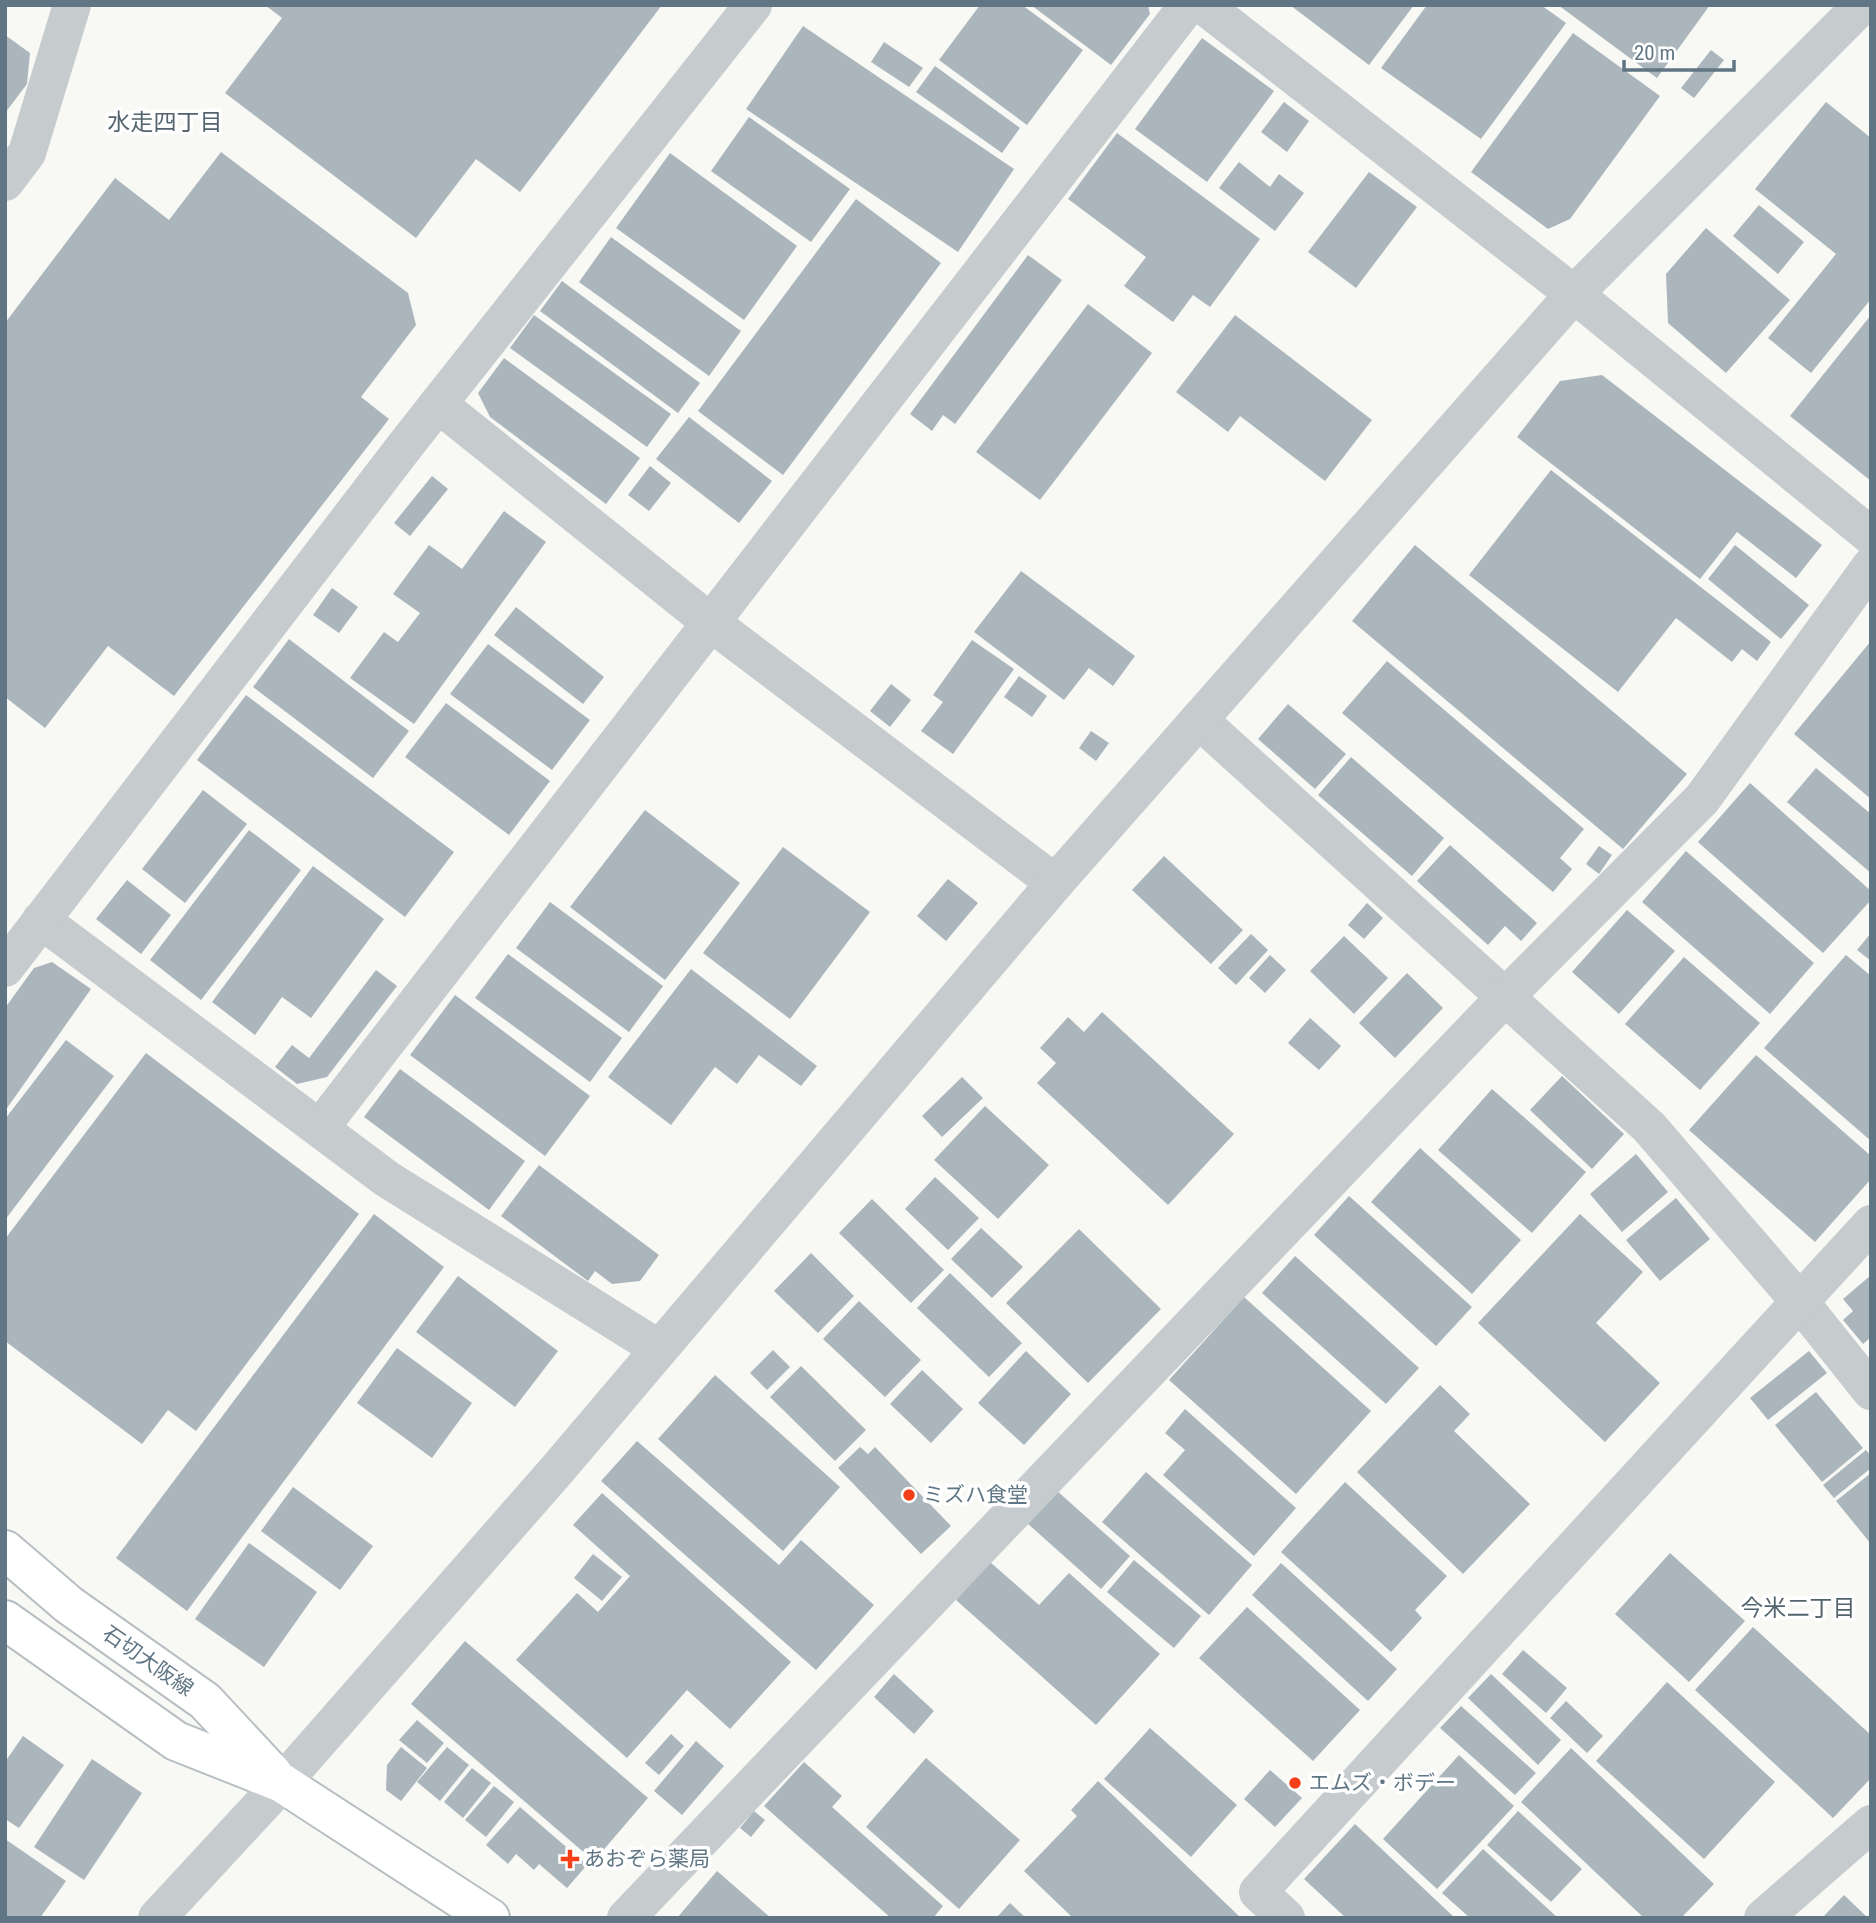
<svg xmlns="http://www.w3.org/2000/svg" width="1876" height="1923" viewBox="0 0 1876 1923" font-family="'Roboto Condensed','Noto Sans JP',sans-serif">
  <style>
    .building { fill: #abb6bc }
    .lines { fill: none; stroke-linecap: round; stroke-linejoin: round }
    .secondary-casing { stroke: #b7bec3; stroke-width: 42 }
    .minor { stroke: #c6cbce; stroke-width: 38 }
    .tertiary { stroke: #c6cbce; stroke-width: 38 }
    .secondary { stroke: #fff; stroke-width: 38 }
    .poi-dot { fill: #f53f19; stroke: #fff; stroke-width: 2.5 }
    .labels { text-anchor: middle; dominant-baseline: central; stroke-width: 7; stroke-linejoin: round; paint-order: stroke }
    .poi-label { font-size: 21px; fill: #607684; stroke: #fff; text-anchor: start }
    .street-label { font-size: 21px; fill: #607684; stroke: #fff }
    .neighbourhood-label { font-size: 23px; fill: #53646e; stroke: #fff }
  </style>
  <rect width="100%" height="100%" fill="#f8f8f5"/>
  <g class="building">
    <polygon points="265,5 662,5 520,192 476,159 416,238 225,93 282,18"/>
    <polygon points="980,5 1022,5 1083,50 1027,125 939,60"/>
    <polygon points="1031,5 1148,5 1150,14 1111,65"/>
    <polygon points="1290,5 1414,5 1369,65"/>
    <polygon points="1427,5 1541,5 1566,23 1481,139 1381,68"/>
    <polygon points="1558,5 1710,5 1657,78"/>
    <polygon points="803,26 1014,169 958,252 746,109"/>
    <polygon points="1573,33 1660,96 1570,219 1548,229 1471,172"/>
    <polygon points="5,35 30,53 27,84 5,113"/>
    <polygon points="1202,38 1274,91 1207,182 1135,129"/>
    <polygon points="884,42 923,68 909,87 871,62"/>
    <polygon points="1711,50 1724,60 1694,98 1681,88"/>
    <polygon points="935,66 1020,128 1002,153 916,92"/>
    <polygon points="1284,102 1309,121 1287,152 1261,132"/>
    <polygon points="1826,102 1871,138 1871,299 1811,373 1768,338 1836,254 1755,189"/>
    <polygon points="749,117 850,189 811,242 711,171"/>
    <polygon points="1117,133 1260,239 1210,307 1193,295 1173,322 1124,286 1146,257 1068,199"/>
    <polygon points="221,152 408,293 416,325 361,397 389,419 174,696 108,646 45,728 5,697 5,323 115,178 169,220"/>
    <polygon points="670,153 797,246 744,320 616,228"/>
    <polygon points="1239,162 1270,187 1279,174 1304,193 1275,231 1219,188"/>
    <polygon points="1369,172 1417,207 1356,288 1308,252"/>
    <polygon points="856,199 941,263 783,475 698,411"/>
    <polygon points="1759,205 1804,242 1778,274 1733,236"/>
    <polygon points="1706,228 1790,300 1726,373 1668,323 1666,274"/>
    <polygon points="611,237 741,331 709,376 579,282"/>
    <polygon points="1028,255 1062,280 955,424 943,415 932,431 910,414"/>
    <polygon points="562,281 700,383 678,413 540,311"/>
    <polygon points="1088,304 1152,353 1040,500 976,452"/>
    <polygon points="534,315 671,414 647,447 510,348"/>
    <polygon points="1235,315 1372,420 1325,481 1240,416 1228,432 1176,392"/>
    <polygon points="1871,315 1871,481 1790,416"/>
    <polygon points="504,358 640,458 606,504 490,417 478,393"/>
    <polygon points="1602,375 1822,545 1796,578 1737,532 1700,579 1517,437 1560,381"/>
    <polygon points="689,417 772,481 739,523 656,459"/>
    <polygon points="650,466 671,483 649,511 628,495"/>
    <polygon points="1551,470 1771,642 1757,661 1742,649 1732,662 1676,618 1618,692 1469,575"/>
    <polygon points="432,476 448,489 410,536 394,523"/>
    <polygon points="504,511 546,542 414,724 350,678 384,632 398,642 420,613 393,594 429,545 462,569"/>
    <polygon points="1415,545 1687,774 1623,849 1352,621"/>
    <polygon points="1735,545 1809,605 1781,639 1708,579"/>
    <polygon points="1021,571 1135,656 1113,686 1089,668 1064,700 974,632"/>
    <polygon points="332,588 358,607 339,633 313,615"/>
    <polygon points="516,607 604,677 583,704 494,635"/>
    <polygon points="289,639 409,731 373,778 253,687"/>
    <polygon points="972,640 1014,669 953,754 921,731 943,702 933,695"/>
    <polygon points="1871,641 1871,799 1794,734"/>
    <polygon points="488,644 590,720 552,770 450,694"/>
    <polygon points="1387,661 1584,829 1560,858 1572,869 1553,892 1342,713"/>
    <polygon points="1019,676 1047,696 1032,717 1004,697"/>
    <polygon points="891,684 911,700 890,727 870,711"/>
    <polygon points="246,695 454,852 405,917 197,760"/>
    <polygon points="446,703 550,781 509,835 405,757"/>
    <polygon points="1288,704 1346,754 1315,789 1258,739"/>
    <polygon points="1091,731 1109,743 1096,761 1079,748"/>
    <polygon points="1351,757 1444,838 1412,876 1318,795"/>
    <polygon points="1816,768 1871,814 1871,873 1787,802"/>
    <polygon points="1750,783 1871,891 1871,900 1823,953 1698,842"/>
    <polygon points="203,790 247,824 185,903 142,869"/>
    <polygon points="645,810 740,883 665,980 570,907"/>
    <polygon points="249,830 301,870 201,1000 150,960"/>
    <polygon points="1450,845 1537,923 1521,941 1505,926 1488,945 1417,881"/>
    <polygon points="1599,846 1612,855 1599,874 1586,864"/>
    <polygon points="783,847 870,912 790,1019 703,953"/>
    <polygon points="1686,851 1814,963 1770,1014 1642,902"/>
    <polygon points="1164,856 1243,930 1211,964 1132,890"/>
    <polygon points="313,866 384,919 311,1018 282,997 255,1035 212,1002"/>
    <polygon points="948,879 978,903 946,941 917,916"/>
    <polygon points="127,880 171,915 141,954 96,919"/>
    <polygon points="550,902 663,986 629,1032 516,948"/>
    <polygon points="1367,903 1383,918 1364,939 1348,925"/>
    <polygon points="1627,910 1675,951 1619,1014 1572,972"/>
    <polygon points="1871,933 1871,961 1857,950"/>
    <polygon points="1251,934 1268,950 1236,985 1218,968"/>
    <polygon points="1344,936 1388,978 1354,1014 1310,971"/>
    <polygon points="508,954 622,1038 590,1082 475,998"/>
    <polygon points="1270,955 1286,970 1265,993 1249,978"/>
    <polygon points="1846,955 1871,976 1871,1141 1764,1048"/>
    <polygon points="1684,957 1760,1023 1700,1090 1625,1024"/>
    <polygon points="52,962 91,989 5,1111 5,1008 34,968"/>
    <polygon points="691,969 817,1066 801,1086 759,1055 737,1084 715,1067 671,1125 608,1077"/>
    <polygon points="376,970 397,986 327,1077 297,1084 275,1067 292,1045 309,1058"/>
    <polygon points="1407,973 1443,1008 1395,1058 1359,1023"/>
    <polygon points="455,995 590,1096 545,1156 410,1055"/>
    <polygon points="1102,1012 1234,1134 1168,1205 1037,1083 1056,1063 1040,1048 1068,1017 1084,1032"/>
    <polygon points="1310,1018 1341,1046 1319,1070 1288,1043"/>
    <polygon points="66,1040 114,1076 5,1220 5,1119"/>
    <polygon points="146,1053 359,1214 196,1431 168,1410 142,1444 5,1341 5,1239"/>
    <polygon points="1756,1055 1871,1156 1871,1179 1815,1242 1689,1130"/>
    <polygon points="400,1069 525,1161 489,1210 364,1117"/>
    <polygon points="1562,1076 1624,1134 1592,1169 1530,1110"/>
    <polygon points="962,1077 983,1098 942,1137 922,1116"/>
    <polygon points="1492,1089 1586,1172 1532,1233 1438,1150"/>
    <polygon points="985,1106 1049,1165 998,1219 934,1160"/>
    <polygon points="1420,1148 1521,1240 1472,1294 1371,1202"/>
    <polygon points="1636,1154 1668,1192 1622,1232 1590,1194"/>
    <polygon points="539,1165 659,1255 640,1281 612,1284 595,1271 588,1281 501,1216"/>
    <polygon points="935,1177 979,1218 948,1250 905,1209"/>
    <polygon points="1349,1196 1472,1307 1436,1346 1314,1235"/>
    <polygon points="1676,1198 1710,1239 1660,1281 1626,1240"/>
    <polygon points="872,1199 944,1270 911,1303 839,1233"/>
    <polygon points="374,1214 444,1267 187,1611 116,1558"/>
    <polygon points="1580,1214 1643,1272 1596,1323 1660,1383 1605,1442 1478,1323"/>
    <polygon points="981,1228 1023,1267 992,1298 951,1259"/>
    <polygon points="1079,1229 1161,1309 1088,1383 1006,1303"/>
    <polygon points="811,1253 854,1296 818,1333 774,1291"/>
    <polygon points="1295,1256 1419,1368 1386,1404 1262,1293"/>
    <polygon points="950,1273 1022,1343 989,1377 917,1308"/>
    <polygon points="1871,1275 1871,1337 1863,1344 1843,1320 1853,1311 1843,1299"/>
    <polygon points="458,1276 558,1351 515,1407 416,1332"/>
    <polygon points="1244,1297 1371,1411 1296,1494 1169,1380"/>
    <polygon points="859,1301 921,1360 885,1397 823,1339"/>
    <polygon points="397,1348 472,1403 432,1458 357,1403"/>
    <polygon points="773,1350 790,1367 767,1390 750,1373"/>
    <polygon points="1026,1351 1071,1394 1024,1445 978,1403"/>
    <polygon points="1809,1351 1827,1373 1768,1420 1750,1398"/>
    <polygon points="801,1366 866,1430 835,1461 770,1397"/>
    <polygon points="922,1370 963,1409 931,1443 890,1404"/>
    <polygon points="715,1375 840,1487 783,1551 658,1439"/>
    <polygon points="1440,1385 1470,1414 1454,1431 1530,1504 1463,1574 1357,1472"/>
    <polygon points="1816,1392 1863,1448 1822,1482 1775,1425"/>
    <polygon points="1185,1409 1296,1508 1254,1556 1163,1475 1185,1450 1165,1433"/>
    <polygon points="637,1441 779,1565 801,1540 874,1605 816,1670 601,1481"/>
    <polygon points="860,1447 868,1454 875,1447 951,1526 921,1554 838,1468"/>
    <polygon points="1866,1450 1871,1456 1871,1468 1834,1498 1823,1485"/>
    <polygon points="1146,1472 1252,1565 1209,1615 1102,1522"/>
    <polygon points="1871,1473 1871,1544 1836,1501"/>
    <polygon points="1345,1482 1447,1576 1415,1610 1422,1618 1391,1652 1281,1552"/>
    <polygon points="293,1487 373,1546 340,1590 261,1531"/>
    <polygon points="1056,1490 1130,1556 1101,1589 1027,1523"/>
    <polygon points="602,1493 791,1662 730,1729 687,1690 627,1758 516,1660 577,1593 598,1612 630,1576 573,1525"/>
    <polygon points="249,1543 317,1592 264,1667 195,1619"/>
    <polygon points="1670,1553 1745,1621 1689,1682 1615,1614"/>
    <polygon points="593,1554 622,1577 602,1601 574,1578"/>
    <polygon points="1134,1560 1201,1616 1174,1648 1107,1592"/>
    <polygon points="990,1562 1039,1605 1069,1573 1160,1654 1096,1725 956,1600"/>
    <polygon points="1281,1563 1397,1669 1368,1701 1252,1595"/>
    <polygon points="1247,1607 1360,1710 1313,1761 1199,1658"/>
    <polygon points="1753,1627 1871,1735 1871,1778 1833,1818 1695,1690"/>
    <polygon points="465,1641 648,1798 594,1861 411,1704"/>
    <polygon points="1523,1650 1567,1688 1546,1713 1502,1674"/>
    <polygon points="894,1674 934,1711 914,1734 874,1697"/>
    <polygon points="1491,1674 1561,1740 1538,1765 1468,1698"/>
    <polygon points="1667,1682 1775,1782 1704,1859 1596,1761"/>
    <polygon points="1566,1701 1603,1736 1587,1753 1550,1718"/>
    <polygon points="1461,1706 1536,1773 1515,1795 1440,1728"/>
    <polygon points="417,1720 444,1743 427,1763 399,1740"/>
    <polygon points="1150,1728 1237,1805 1191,1857 1104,1779"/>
    <polygon points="671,1734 684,1746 659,1775 645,1763"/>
    <polygon points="23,1736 64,1765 19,1828 5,1819 5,1762"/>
    <polygon points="696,1741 724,1766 682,1815 654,1791"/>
    <polygon points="401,1747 427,1768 401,1801 386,1790 387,1765"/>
    <polygon points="447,1747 469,1765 440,1801 417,1782"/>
    <polygon points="1571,1748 1714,1884 1681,1918 1644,1918 1521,1802"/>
    <polygon points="1459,1755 1514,1806 1437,1889 1383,1839"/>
    <polygon points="926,1758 1020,1840 959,1909 866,1827"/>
    <polygon points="92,1759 142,1793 84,1880 34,1847"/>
    <polygon points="804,1762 842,1796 832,1807 943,1906 933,1918 891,1918 764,1806"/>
    <polygon points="472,1768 491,1783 463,1818 444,1802"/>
    <polygon points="1270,1770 1302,1798 1275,1827 1244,1799"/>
    <polygon points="1098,1781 1241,1918 1073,1918 1024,1871 1077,1816 1071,1810"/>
    <polygon points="494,1786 514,1802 486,1837 465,1820"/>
    <polygon points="520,1807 587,1865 567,1888 539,1864 534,1870 516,1854 508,1864 486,1845"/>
    <polygon points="754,1811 765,1820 751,1837 740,1828"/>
    <polygon points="1518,1811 1582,1869 1551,1902 1487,1845"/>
    <polygon points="1355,1824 1455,1918 1346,1918 1304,1879"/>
    <polygon points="5,1839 66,1881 40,1918 5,1918"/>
    <polygon points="1483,1849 1558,1918 1470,1918 1442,1893"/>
    <polygon points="717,1871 771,1918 677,1918"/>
    <polygon points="1844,1895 1868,1918 1822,1918"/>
    <polygon points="1010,1903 1026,1918 996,1918"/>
  </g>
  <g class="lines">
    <defs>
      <g id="secondary">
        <polyline points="5,1550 69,1605 205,1701 273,1774"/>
        <polyline points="5,1620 176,1741 282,1783 490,1918"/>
      </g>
    </defs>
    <use href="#secondary" class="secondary-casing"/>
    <g class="minor">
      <polyline points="438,404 710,622 1055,883"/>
      <polyline points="1199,720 1649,1127 1800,1302 1871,1391"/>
      <polyline points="41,920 387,1179 658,1348"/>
      <polyline points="5,968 408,442 753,5"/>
      <polyline points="320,1128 1188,5"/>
      <polyline points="1286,1918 1258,1892 1871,1224"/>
      <polyline points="1763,1918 1871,1824"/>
    </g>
    <g class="tertiary">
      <polyline points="1203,5 1574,294 1871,536"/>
      <polyline points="5,182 27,153 72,5"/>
      <polyline points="157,1918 282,1783 556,1471 1055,883 1574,294 1862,5"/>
      <polyline points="626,1918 1506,996 1702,799 1871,566"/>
    </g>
    <use href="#secondary" class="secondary"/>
  </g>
  <g class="poi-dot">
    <circle cx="909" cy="1495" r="7"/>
    <circle cx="1295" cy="1783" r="7"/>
    <path d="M566.5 1848.5h7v7h7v7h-7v7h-7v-7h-7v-7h7z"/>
  </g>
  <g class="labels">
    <g class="poi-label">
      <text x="923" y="1495">ミズハ食堂</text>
      <text x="1309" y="1783">エムズ・ボデー</text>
      <text x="584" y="1859">あおぞら薬局</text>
    </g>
    <g class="street-label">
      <text transform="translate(148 1661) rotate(35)">石切大阪線</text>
    </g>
    <g class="neighbourhood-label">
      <text x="165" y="122">水走四丁目</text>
      <text x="1798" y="1608">今米二丁目</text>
    </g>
  </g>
  <rect width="1876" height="1923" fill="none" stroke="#607684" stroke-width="14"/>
  <path d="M1624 60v10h110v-10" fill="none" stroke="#607684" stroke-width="3.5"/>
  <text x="1634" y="60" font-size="21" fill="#607684" stroke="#ffffff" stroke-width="5" paint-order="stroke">20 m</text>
</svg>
